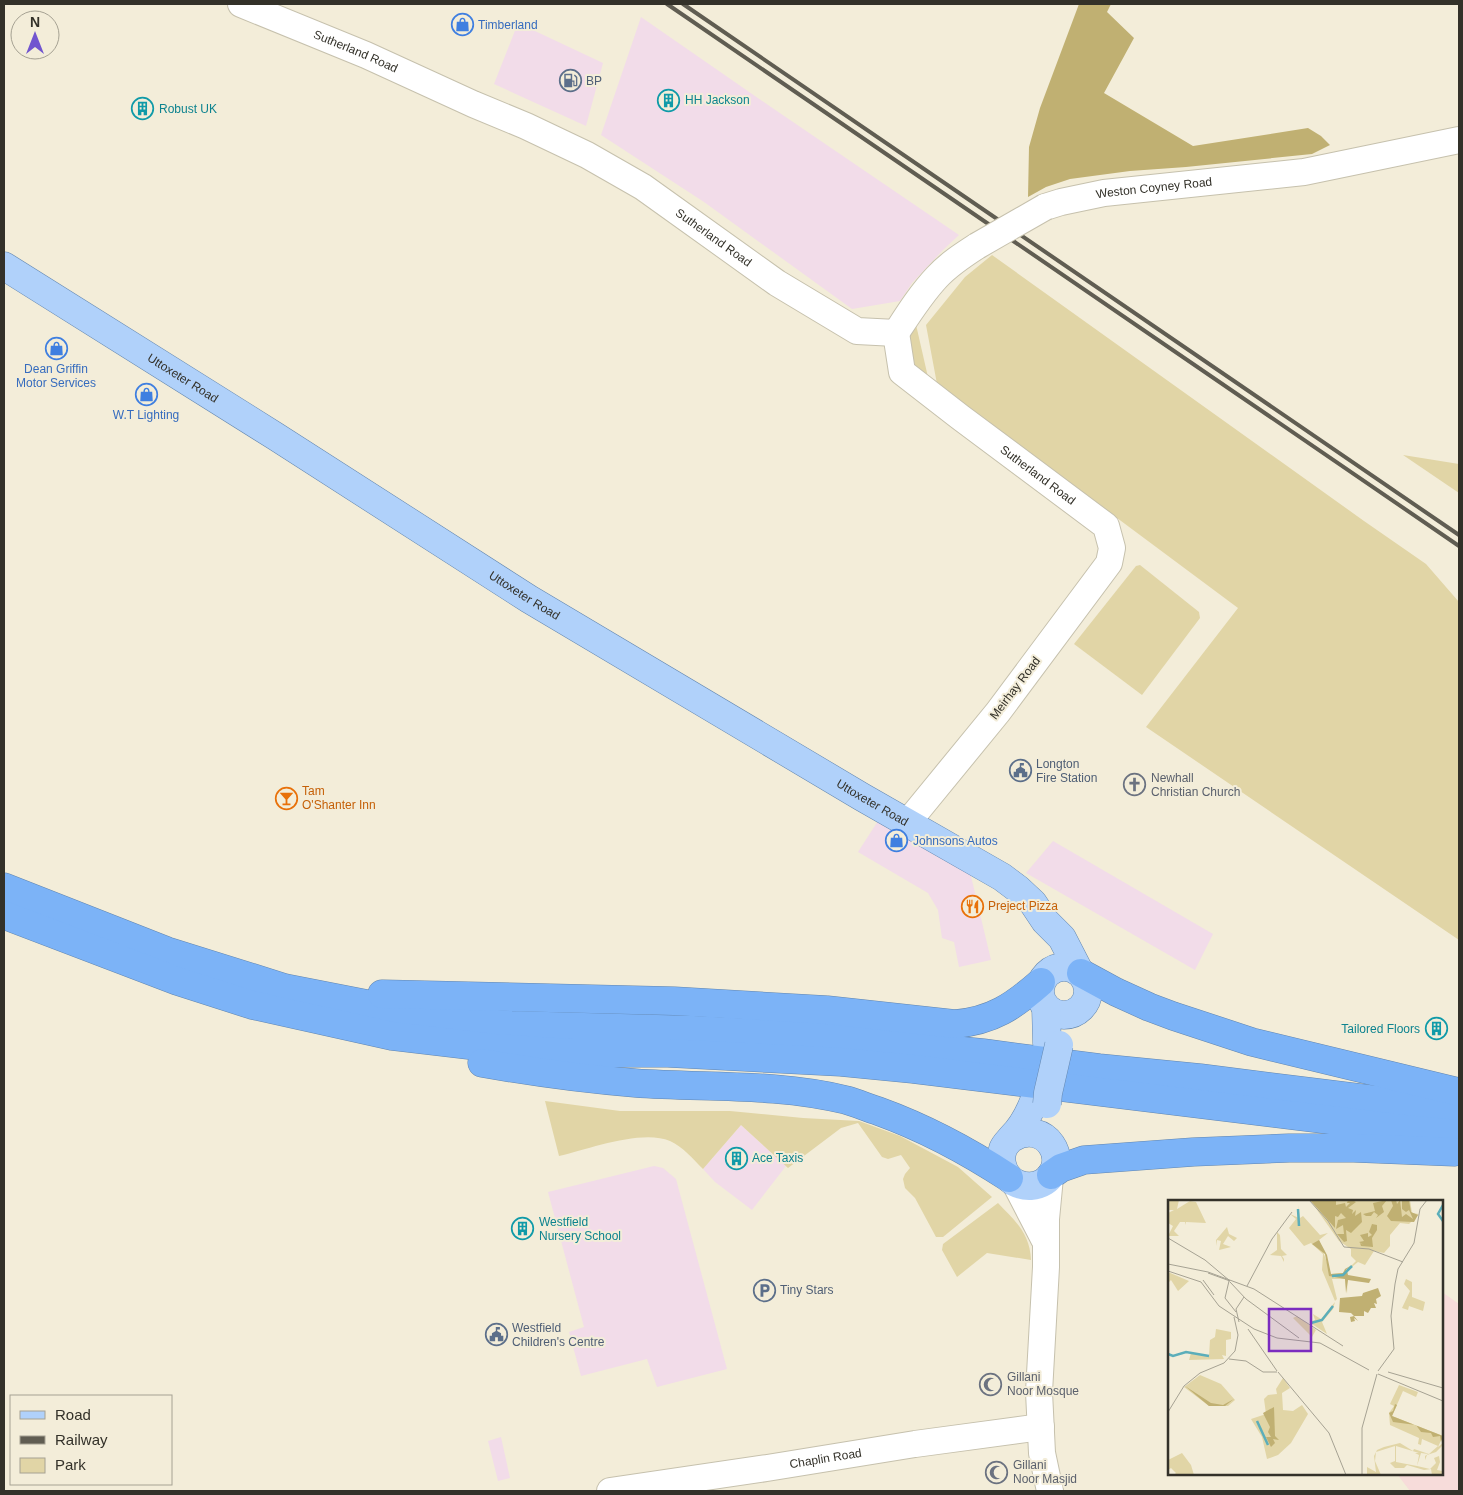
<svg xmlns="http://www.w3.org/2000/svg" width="1463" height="1495" viewBox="0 0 1463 1495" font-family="Helvetica,sans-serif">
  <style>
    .commercial { fill: #f2dce9 }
    .education { fill: #f7dcda }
    .green { fill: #e1d5a6 }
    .forest { fill: #c0b072 }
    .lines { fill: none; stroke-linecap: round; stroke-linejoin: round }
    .secondary-casing { stroke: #c6c1ad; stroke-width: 28 }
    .primary-casing { stroke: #6286af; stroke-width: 29 }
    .highway-casing { stroke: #6286af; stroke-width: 29 }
    .secondary { stroke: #fff; stroke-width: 26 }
    .primary { stroke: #b0d1fa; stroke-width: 28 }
    .highway { stroke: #7cb3f7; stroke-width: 28 }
    .rail { stroke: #605d52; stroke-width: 4 }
    .secondary-bridge-casing { stroke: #c6c1ad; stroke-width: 28; stroke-linecap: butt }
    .primary-bridge-casing { stroke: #6286af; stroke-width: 29; stroke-linecap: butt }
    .secondary-bridge { stroke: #fff; stroke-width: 26 }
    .primary-bridge { stroke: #b0d1fa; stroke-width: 28 }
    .labels { text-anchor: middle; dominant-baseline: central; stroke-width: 4; stroke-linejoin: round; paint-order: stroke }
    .shop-label { font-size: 12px; fill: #366cbe; stroke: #f3edd9; text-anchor: start }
    .street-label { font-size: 12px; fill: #333129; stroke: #f3edd9 }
    .service-label { font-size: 12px; fill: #4e5e75; stroke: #f3edd9; text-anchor: start }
    .culture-label { font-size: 12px; fill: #0d838f; stroke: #f3edd9; text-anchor: start }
    .worship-label { font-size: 12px; fill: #5b616d; stroke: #f3edd9; text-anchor: start }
    .food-label { font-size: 12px; fill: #c56008; stroke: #f3edd9; text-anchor: start }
    .inset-river { fill: none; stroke: #5baeba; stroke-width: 2.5 }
    .inset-road { fill: none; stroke: #a6a293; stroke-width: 1 }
    .view { fill: #7b2cbf; fill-opacity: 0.15; stroke: #7b2cbf; stroke-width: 2.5 }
    .inset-edge { fill: none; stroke: #333129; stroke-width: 2.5 }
  </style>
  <rect width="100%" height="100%" fill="#f3edd9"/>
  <g class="commercial">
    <polygon points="641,17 771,107 959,235 943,250 912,283 900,301 852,309 704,202 601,135"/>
    <polygon points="518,23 603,63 586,126 494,84"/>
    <polygon points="878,821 970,872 991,960 959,967 954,942 942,938 938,910 928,893 858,852"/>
    <polygon points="1053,841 1213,934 1195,970 1026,873"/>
    <polygon points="741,1125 786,1166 752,1210 715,1182 703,1169"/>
    <polygon points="654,1166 663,1168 676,1179 727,1369 657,1387 647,1359 581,1376 569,1332 584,1327 548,1192"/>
    <polygon points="501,1437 510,1478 498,1481 488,1441"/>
  </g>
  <polygon class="education" points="1442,1292 1459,1304 1459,1491 1410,1491 1397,1474 1442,1474"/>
  <g class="green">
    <polygon points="992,255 1364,521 1426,564 1459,602 1459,940 1146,727 1238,608 937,384 926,325 965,277"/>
    <polygon points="916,325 917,329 930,386 913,367 909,338"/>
    <polygon points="1403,455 1459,464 1459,493"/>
    <polygon points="1140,565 1199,612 1200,618 1142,695 1074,644 1136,566"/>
    <path d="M 545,1101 L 620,1111 L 730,1111 L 803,1118 L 859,1121 L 900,1136 L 958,1167 L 992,1197 L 943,1237 L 936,1237 L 915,1198 L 905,1188 L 903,1179 L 905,1174 L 910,1168 L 901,1155 L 888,1159 L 882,1157 L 858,1123 L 841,1128 L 788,1168 L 741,1125 L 703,1169 C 693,1159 683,1147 670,1141 C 642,1129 589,1149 559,1156 Z"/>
    <path d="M 998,1203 C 1015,1221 1030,1233 1031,1260 L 987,1253 L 957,1277 L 942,1250 L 943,1244 Z"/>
  </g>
  <polygon class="forest" points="1079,4 1111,4 1107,12 1134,38 1104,93 1193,146 1308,128 1321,136 1330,145 1312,154 1186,167 1130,171 1070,179 1046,187 1028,197 1029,147 1040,108"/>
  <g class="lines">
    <defs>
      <g id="secondary">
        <path id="s1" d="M 241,4 L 366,55 L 473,104 L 526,126 L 587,155 L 643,187 L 777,283 L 857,331 L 896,333"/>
        <path id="s2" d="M 1045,207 L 1061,202 L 1104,193 L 1304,172 L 1459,140"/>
        <path id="s3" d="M 896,333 L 902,372 L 960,417 L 1106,526 L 1112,548 L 1109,563 L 998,712 L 908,822"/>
        <path d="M 896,333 C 909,313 921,294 937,277 C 949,264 963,255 977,246"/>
        <polyline points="1050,1177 1046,1219 1046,1267 1039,1392 1042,1453 1050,1491"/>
        <polyline points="1015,1183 1044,1239"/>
        <path id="s4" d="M 610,1491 L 767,1468 L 915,1444 L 1041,1427"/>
      </g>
      <g id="primary">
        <path id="s5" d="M 4,266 L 275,436 L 529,599 L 862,797 L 1002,877 L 1018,889 L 1033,903 L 1045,921 L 1062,938 L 1079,971"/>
        <circle cx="1064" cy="991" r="24"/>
        <polyline points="1046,1007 1047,1043"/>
        <path d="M 1012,1138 C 1045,1118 1073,1161 1044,1182 C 1036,1187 1026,1187 1018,1184 C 1005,1179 998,1163 1003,1149 C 1005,1144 1009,1141 1012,1137 C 1022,1127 1029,1114 1034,1101"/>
      </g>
      <g id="highway">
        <polyline points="4,887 167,951 285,988 413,1013 484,1023 511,1025 693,1030 813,1036 983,1053 1099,1068 1200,1078 1400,1103 1459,1112"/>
        <polyline points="4,915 177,981 252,1005 392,1036 494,1048 572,1053 668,1053 841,1062 913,1069 1404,1129 1459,1134"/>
        <polyline points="1081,973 1116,992 1149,1007 1173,1016 1252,1042 1459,1092"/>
        <path d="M 382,994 L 674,1001 L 827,1010 L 955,1024 C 992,1021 1014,1006 1041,982"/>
        <path d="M 482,1063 C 533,1072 584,1079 635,1083 C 706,1088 777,1083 846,1100 C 857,1103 868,1108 878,1111 C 925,1128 968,1151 1009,1178"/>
        <polyline points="1051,1175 1061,1168 1084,1160 1193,1152 1289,1148 1354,1148 1455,1152"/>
      </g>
    </defs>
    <use href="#secondary" class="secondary-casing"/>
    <use href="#primary" class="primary-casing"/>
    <use href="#highway" class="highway-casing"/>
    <use href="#secondary" class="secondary"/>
    <use href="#primary" class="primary"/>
    <use href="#highway" class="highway"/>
    <g class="rail">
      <polyline points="667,4 1459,546"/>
      <polyline points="683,4 1459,535"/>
    </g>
    <defs>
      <polyline id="secondary-bridge" points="977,246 1045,207"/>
      <polyline id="primary-bridge" points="1047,1104 1048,1093 1059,1045"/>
    </defs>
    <use href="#secondary-bridge" class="secondary-bridge-casing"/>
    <use href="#primary-bridge" class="primary-bridge-casing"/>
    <use href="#secondary-bridge" class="secondary-bridge"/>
    <use href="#primary-bridge" class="primary-bridge"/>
  </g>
  <defs>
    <symbol id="shop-ring" viewBox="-11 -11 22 22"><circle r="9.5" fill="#f3edd9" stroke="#3f7fe0" stroke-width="1.5"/><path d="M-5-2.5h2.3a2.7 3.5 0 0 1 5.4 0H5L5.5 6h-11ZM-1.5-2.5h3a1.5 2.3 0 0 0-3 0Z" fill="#3f7fe0"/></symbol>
    <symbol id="fuel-ring" viewBox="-11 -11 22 22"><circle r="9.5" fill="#f3edd9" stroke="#5c6f8a" stroke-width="1.5"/><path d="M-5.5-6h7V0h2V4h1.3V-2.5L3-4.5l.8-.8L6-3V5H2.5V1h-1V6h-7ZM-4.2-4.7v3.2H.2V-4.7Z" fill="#5c6f8a"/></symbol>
    <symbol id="building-ring" viewBox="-11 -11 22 22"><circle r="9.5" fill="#f3edd9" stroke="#0f9aa8" stroke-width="1.5"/><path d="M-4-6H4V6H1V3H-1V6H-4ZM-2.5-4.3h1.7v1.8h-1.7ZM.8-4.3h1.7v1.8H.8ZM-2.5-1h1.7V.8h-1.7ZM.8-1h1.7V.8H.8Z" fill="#0f9aa8"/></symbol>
    <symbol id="civic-ring" viewBox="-11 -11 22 22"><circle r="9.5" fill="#f3edd9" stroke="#5c6f8a" stroke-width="1.5"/><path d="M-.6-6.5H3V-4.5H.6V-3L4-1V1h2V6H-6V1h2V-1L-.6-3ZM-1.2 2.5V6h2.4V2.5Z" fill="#5c6f8a"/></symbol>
    <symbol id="church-ring" viewBox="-11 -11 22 22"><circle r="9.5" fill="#f3edd9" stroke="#6b7280" stroke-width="1.5"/><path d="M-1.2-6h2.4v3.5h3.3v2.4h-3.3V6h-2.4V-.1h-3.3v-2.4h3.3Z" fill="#6b7280"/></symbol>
    <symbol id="bar-ring" viewBox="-11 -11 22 22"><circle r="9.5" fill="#f3edd9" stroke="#e8710a" stroke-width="1.5"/><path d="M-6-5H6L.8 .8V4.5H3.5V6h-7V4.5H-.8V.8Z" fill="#e8710a"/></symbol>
    <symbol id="restaurant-ring" viewBox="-11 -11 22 22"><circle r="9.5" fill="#f3edd9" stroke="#e8710a" stroke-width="1.5"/><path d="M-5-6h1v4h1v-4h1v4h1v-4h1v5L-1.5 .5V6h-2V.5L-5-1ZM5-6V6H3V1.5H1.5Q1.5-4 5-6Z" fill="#e8710a"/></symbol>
    <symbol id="parking-ring" viewBox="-11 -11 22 22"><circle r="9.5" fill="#f3edd9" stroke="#5c6f8a" stroke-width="1.5"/><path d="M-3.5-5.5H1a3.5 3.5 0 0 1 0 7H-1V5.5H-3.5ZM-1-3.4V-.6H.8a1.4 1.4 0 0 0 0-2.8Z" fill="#5c6f8a"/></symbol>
    <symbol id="mosque-ring" viewBox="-11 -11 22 22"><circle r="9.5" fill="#f3edd9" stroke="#6b7280" stroke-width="1.5"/><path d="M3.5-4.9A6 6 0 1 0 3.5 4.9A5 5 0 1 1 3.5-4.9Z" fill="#6b7280"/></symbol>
  </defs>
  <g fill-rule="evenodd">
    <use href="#shop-ring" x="450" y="12" width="25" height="25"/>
    <use href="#fuel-ring" x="558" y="68" width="25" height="25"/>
    <use href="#building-ring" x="656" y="88" width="25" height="25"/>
    <use href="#building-ring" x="130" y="96" width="25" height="25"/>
    <use href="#shop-ring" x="44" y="336" width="25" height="25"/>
    <use href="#shop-ring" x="134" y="382" width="25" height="25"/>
    <use href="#civic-ring" x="1008" y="758" width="25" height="25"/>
    <use href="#church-ring" x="1122" y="772" width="25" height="25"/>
    <use href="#bar-ring" x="274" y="786" width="25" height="25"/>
    <use href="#shop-ring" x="884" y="828" width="25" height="25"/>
    <use href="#restaurant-ring" x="960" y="894" width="25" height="25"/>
    <use href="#building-ring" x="1424" y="1016" width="25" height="25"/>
    <use href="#building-ring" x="724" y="1146" width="25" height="25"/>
    <use href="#building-ring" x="510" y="1216" width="25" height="25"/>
    <use href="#parking-ring" x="752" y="1278" width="25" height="25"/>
    <use href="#civic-ring" x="484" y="1322" width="25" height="25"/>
    <use href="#mosque-ring" x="978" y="1372" width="25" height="25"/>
    <use href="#mosque-ring" x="984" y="1460" width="25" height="25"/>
  </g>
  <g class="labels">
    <g class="shop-label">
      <text x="478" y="25">Timberland</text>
      <text x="56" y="369" text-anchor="middle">Dean Griffin<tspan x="56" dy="14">Motor Services</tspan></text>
      <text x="146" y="415" text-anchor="middle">W.T Lighting</text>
      <text x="913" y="841">Johnsons Autos</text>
    </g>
    <g class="street-label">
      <text stroke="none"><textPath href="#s1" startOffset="124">Sutherland Road</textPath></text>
      <text stroke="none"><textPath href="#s2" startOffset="111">Weston Coyney Road</textPath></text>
      <text stroke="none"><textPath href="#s1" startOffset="529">Sutherland Road</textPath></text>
      <text stroke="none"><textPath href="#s5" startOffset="211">Uttoxeter Road</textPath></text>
      <text stroke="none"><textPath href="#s3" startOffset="210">Sutherland Road</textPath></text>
      <text stroke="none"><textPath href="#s5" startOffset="616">Uttoxeter Road</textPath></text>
      <text transform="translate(1015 688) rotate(-53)">Meirhay Road</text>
      <text stroke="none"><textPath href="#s5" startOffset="1021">Uttoxeter Road</textPath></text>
      <text stroke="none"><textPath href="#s4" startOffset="218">Chaplin Road</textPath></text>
    </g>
    <g class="service-label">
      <text x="586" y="81">BP</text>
      <text x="1036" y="764">Longton<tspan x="1036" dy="14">Fire Station</tspan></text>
      <text x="780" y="1290">Tiny Stars</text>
      <text x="512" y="1328">Westfield<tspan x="512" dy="14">Children's Centre</tspan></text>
    </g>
    <g class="culture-label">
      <text x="685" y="100">HH Jackson</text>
      <text x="159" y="109">Robust UK</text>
      <text x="1420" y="1029" text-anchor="end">Tailored Floors</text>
      <text x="752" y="1158">Ace Taxis</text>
      <text x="539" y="1222">Westfield<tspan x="539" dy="14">Nursery School</tspan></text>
    </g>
    <g class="worship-label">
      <text x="1151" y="778">Newhall<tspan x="1151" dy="14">Christian Church</tspan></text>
      <text x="1007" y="1377">Gillani<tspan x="1007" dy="14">Noor Mosque</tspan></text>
      <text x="1013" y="1465">Gillani<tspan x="1013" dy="14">Noor Masjid</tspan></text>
    </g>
    <g class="food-label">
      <text x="302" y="791">Tam<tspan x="302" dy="14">O'Shanter Inn</tspan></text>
      <text x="988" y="906">Preject Pizza</text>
    </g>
  </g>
  <g transform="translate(1168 1200)">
    <rect width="275" height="275" fill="#f3edd9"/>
    <path d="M 0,0 L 11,0 L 9,9 L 22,1 L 28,2 L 38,23 L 18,22 L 18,25 L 17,22 L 12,22 L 6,31 L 11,36 L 0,36 L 5,26 L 0,23 L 0,13 L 6,10 L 0,10 ZM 142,0 L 242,0 L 244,13 L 251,14 L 241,24 L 232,23 L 222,35 L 222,46 L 216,53 L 206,51 L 197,65 L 190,62 L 180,70 L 179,94 L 177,79 L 164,79 L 169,99 L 167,101 L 154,70 L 155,54 L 143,43 L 136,46 L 121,28 L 128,19 L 122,14 L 131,18 L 130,5 L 132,18 L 135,16 L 152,35 L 160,33 L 151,40 L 163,74 L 176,73 L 188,61 L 183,56 L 183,49 L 171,41 ZM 59,27 L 61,34 L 69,38 L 66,41 L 60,36 L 55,44 L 63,47 L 51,50 L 53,41 L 49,40 L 48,46 L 48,40 ZM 109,32 L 112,35 L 113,49 L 119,55 L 114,56 L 116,59 L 116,62 L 113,56 L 102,55 L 109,50 ZM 0,72 L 21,81 L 10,91 L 3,80 L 0,83 ZM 238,79 L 244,82 L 244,97 L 257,102 L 255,111 L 241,106 L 240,110 L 234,108 L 242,91 L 236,84 ZM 167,102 L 165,109 L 154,122 L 159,134 L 141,122 L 147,120 L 145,114 L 153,119 ZM 129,116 L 148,130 L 144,137 L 125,118 ZM 48,129 L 63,132 L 63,139 L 58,140 L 58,156 L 54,155 L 56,159 L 21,160 L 23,153 L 41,156 L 42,140 L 47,137 ZM 32,175 L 53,184 L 67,200 L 60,206 L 41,206 L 16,187 ZM 115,178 L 122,188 L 114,193 L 115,210 L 125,211 L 134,205 L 140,214 L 123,243 L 110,255 L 99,259 L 94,237 L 83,219 L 98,214 L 96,199 L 100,195 L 109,194 L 108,189 ZM 231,185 L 250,192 L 248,197 L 235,191 L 224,216 L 275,236 L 270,247 L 275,243 L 274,246 L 268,252 L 259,255 L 257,260 L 257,256 L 260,254 L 253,253 L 249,266 L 262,269 L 268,263 L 266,258 L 271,256 L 272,262 L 269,270 L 275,271 L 275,275 L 264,275 L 263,269 L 256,270 L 239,265 L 236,268 L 227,268 L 222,263 L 227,261 L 227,246 L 208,252 L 207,261 L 213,275 L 199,275 L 199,267 L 208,272 L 206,256 L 209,250 L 216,247 L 232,243 L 245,251 L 246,249 L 261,254 L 270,246 L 254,239 L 253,245 L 250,244 L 251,238 L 222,225 L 221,213 L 226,206 L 222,204 ZM 228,246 L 251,253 L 247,253 L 251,255 L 249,266 L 228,262 ZM 14,253 L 23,265 L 26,275 L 6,275 L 8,273 L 3,268 L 0,270 L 0,260 Z" fill="#e1d5a6" fill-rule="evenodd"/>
    <path d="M 142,0 L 168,0 L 168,5 L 177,3 L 178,7 L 182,3 L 179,3 L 180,0 L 186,1 L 188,2 L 180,8 L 185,10 L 184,14 L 188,10 L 187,16 L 193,12 L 194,22 L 183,33 L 178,30 L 179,41 L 176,42 L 169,34 L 176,34 L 175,25 L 168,29 L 170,20 L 178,18 L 173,13 L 170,17 L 167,16 L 167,28 ZM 219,0 L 214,6 L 216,12 L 208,18 L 210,15 L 206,12 L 203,16 L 198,16 L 195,14 L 207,11 L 205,3 ZM 223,0 L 228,0 L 229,4 L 232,0 L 234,17 L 238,14 L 245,19 L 241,10 L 238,12 L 234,9 L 234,0 L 241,0 L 243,12 L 250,15 L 246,22 L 223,21 L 219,16 L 225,6 ZM 204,24 L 209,25 L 209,30 L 204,38 L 205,47 L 193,46 L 192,43 L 196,45 L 191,42 L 196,41 L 192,35 L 200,33 L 200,37 L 204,35 L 201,32 ZM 151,40 L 159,55 L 163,74 L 175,73 L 177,69 L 184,65 L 178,70 L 180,75 L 203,79 L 201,83 L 180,80 L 178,93 L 177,79 L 161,76 L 157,54 L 144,44 ZM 210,88 L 213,96 L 208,99 L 209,104 L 206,103 L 208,108 L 203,108 L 200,113 L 196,111 L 196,116 L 186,116 L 190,121 L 186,118 L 187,121 L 183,122 L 182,117 L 186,116 L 183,113 L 171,112 L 172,98 L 194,96 L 195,93 ZM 17,186 L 43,203 L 55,205 L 66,199 L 57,206 L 73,206 L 41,206 ZM 227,204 L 229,205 L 224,216 L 275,236 L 273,242 L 272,236 L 265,237 L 263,233 L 253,232 L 248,225 L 225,222 L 221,213 L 225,211 ZM 106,207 L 107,236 L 111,240 L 105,239 L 107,243 L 103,247 L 98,237 L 103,237 L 100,232 L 102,227 L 95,213 Z" fill="#c0b072"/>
    <path class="inset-river" d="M 275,5 L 270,14 L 275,21M 130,9 L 131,26M 164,76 L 175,75 L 184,66M 143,123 L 154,120 L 165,106M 0,154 L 5,156 L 18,152 L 41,156M 89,221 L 100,245"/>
    <path class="inset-road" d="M 141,0 L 160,21 L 176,47 L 201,49 L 235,62M 0,38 L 37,60 L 62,81M 0,64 L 40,72 L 86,89 L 175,146M 0,71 L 33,82 L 51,106 L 86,129 L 109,138 L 152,143 L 201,170M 40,73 L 62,81M 35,80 L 46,95M 61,81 L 57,98 L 68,112M 62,82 L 78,99 L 131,138M 79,86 L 104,39 L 124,12M 71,122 L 68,109 L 76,97M 80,129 L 109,171M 61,159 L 78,161 L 95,172 L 109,172M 210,171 L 226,149 L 223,116 L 227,84 L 230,69 L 246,43 L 252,9 L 259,0M 110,172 L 161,233 L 178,275M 220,172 L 275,188M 210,174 L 275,201M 0,212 L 16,186 L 32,173 L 56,163 L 67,151 L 70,135 L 66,117M 194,275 L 194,228 L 209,174"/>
    <path class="view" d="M 101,109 L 143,109 L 143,151 L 101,151 Z"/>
    <rect width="275" height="275" class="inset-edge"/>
  </g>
  <rect width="1463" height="1495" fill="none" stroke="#333129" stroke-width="10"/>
  <rect x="10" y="1395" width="162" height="90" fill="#f3edd9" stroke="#a6a293"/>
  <rect x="20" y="1411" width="25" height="8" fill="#b0d1fa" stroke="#a6a293"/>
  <text x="55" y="1420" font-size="15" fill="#333129">Road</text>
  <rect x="20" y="1436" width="25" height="8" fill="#605d52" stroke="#a6a293"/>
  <text x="55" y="1445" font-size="15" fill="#333129">Railway</text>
  <rect x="20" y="1458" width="25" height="15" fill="#e1d5a6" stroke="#a6a293"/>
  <text x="55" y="1470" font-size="15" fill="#333129">Park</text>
  <g transform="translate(35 35)"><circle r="24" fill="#f3edd9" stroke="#a6a293"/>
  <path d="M0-4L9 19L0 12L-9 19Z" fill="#7155cf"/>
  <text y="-8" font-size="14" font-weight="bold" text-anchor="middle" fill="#333129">N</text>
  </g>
</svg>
